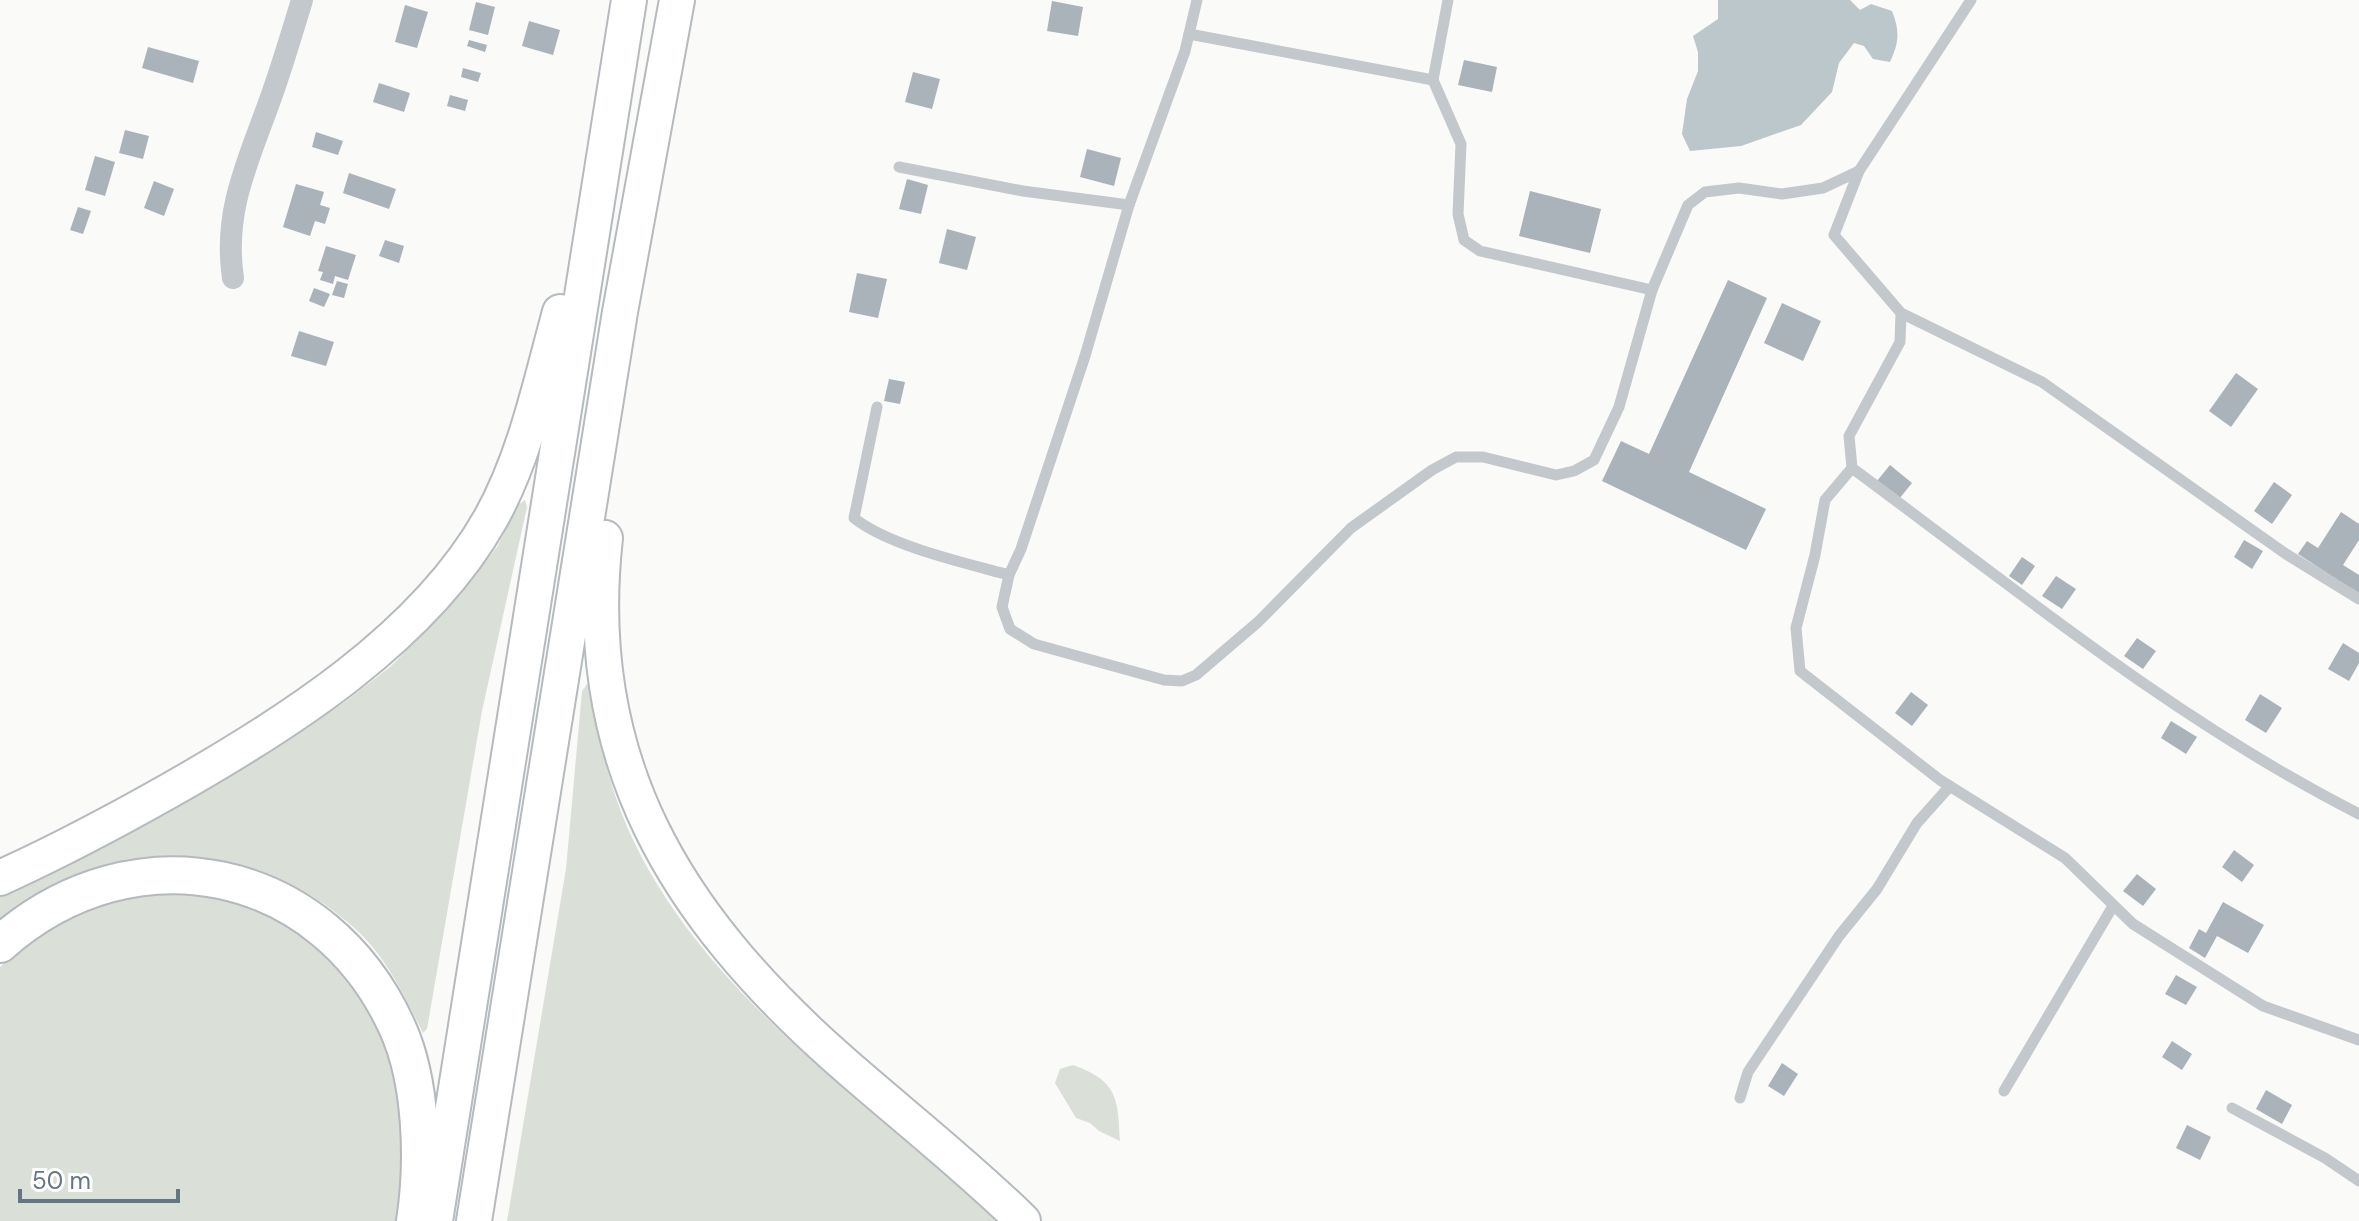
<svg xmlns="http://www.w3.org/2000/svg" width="2359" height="1221" viewBox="0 0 2359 1221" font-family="'DM Sans',sans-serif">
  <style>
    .green { fill: #dadfd7 }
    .water { fill: #bbc7cb }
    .building { fill: #aab3b9 }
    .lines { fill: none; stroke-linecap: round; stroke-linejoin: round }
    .primary-casing { stroke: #b5babe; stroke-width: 38 }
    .trunk-casing { stroke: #b4b9bd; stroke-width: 40 }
    .service { stroke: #c3c8cc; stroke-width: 11 }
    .minor { stroke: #c3c8cc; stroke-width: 22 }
    .primary { stroke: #fff; stroke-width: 34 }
    .trunk { stroke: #fff; stroke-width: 36 }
  </style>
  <rect width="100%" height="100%" fill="#fafaf8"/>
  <g class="green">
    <path d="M 525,500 L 527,507 L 482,711 L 427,1029 L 423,1033 C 408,1003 393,971 370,944 C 357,928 340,916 324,904 C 224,836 93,843 0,920 L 0,895 L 122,836 L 269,753 L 346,701 L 390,667 L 439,618 L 497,547 L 518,505 Z"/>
    <path d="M 588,683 L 592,692 C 598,728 604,763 616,798 C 678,978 863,1097 997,1221 L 507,1221 L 566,869 L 582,691 Z"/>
    <path d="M 158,890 C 176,892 195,892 213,895 C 301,914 370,984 395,1068 C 408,1112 403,1176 397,1221 L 0,1221 L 0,967 L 31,938 L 82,909 Z"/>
    <path d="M 1073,1065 C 1117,1081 1118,1097 1120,1141 L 1099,1131 L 1090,1123 L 1076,1118 L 1055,1083 L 1060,1069 Z"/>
  </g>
  <path class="water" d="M 1718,0 L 1850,0 L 1860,10 L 1871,4 L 1892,11 C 1900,31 1899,43 1890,62 L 1873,59 L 1864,46 L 1854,43 L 1839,63 L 1832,92 L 1801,125 L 1741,146 L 1690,151 L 1682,134 L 1687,99 L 1698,71 L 1698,52 L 1693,36 L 1718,19 Z"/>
  <g class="building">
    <polygon points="1052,1 1083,7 1078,36 1047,31"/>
    <polygon points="476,2 495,7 488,35 469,30"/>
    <polygon points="405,5 428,12 417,48 395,42"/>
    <polygon points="529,21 560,30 553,55 522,46"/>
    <polygon points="469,40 487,45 485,52 467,46"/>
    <polygon points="148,47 199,61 193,83 142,68"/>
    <polygon points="1464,60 1497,67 1492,92 1458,85"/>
    <polygon points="463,68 481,73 478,82 461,77"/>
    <polygon points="913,72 940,79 932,109 905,102"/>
    <polygon points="379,83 410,93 404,112 373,102"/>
    <polygon points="450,95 468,100 465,111 447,106"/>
    <polygon points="125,130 149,136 143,159 119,153"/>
    <polygon points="316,132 343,141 338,155 312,147"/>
    <polygon points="1087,149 1121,158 1114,186 1080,177"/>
    <polygon points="95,156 115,162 105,196 85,190"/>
    <polygon points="349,173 396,189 389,209 343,193"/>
    <polygon points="907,179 928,185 921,214 899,209"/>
    <polygon points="154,181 174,189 164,216 144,208"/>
    <polygon points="296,184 324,192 320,205 330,208 325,224 315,221 310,236 283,227"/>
    <polygon points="1530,191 1601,209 1590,253 1519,236"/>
    <polygon points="78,207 91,211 83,234 70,230"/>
    <polygon points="947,229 976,237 967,270 939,263"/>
    <polygon points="385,240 404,246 399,263 379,256"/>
    <polygon points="326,246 356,255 348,280 335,276 333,284 320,280 323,272 318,271"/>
    <polygon points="857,273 887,279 878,318 849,312"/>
    <polygon points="1728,280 1767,298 1689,472 1766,509 1746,550 1602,481 1621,441 1649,454"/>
    <polygon points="337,281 348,284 344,298 332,295"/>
    <polygon points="314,288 330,294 324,307 309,301"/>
    <polygon points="1782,303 1821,321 1803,361 1764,343"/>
    <polygon points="299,331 334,342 326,366 291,356"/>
    <polygon points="2236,373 2258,389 2231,427 2209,411"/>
    <polygon points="889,379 905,382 900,404 884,401"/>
    <polygon points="1890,465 1912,483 1899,499 1877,481"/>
    <polygon points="2274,482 2292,495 2272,524 2254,511"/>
    <polygon points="2341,512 2359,524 2359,540 2343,565 2359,575 2359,594 2298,554 2307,541 2318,548"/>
    <polygon points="2244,540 2263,551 2252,569 2234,557"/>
    <polygon points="2022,557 2035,566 2022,585 2009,576"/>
    <polygon points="2056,576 2076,589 2062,609 2042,596"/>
    <polygon points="2137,638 2156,651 2143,669 2124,656"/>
    <polygon points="2343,643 2359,653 2359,663 2349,681 2328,669"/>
    <polygon points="1911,692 1928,705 1912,726 1895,713"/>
    <polygon points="2260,694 2282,708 2266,733 2245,720"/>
    <polygon points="2171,721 2197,737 2186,754 2161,738"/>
    <polygon points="2234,850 2254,865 2242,882 2222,867"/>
    <polygon points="2137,874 2156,889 2143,906 2123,891"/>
    <polygon points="2223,902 2264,925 2248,953 2217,936 2205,958 2189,948 2199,929 2206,933"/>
    <polygon points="2176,975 2197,987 2186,1005 2165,994"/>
    <polygon points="2172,1041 2192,1054 2182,1070 2162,1057"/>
    <polygon points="1782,1063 1798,1074 1784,1096 1768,1086"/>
    <polygon points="2266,1090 2292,1105 2282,1124 2256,1109"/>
    <polygon points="2187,1125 2211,1137 2200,1160 2176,1148"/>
  </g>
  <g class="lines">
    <defs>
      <g id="primary">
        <path d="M 605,538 C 580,760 675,914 836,1057 C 898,1112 964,1163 1023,1221"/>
        <path d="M 0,878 C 57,852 112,823 167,792 C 284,726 424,638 491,518 C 526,455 541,381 560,312"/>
        <polyline points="435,1221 629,0"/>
        <polyline points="474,1221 620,312 677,0"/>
      </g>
      <path id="trunk" d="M 0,944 C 134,825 325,865 398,1029 C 422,1083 424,1163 415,1221"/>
    </defs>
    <use href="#primary" class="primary-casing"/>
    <use href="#trunk" class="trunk-casing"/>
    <g class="service">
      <polyline points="1197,0 1185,51 1129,205 1085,356 1021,549 1009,575 1002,607 1010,629 1034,644 1164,680 1182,681 1196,675 1258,622 1351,528 1432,470 1456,457 1483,457 1556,475 1574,471 1594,460 1619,407 1652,290 1688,205 1705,192 1739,188 1782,194 1823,188 1859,171"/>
      <polyline points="1448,0 1433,80 1461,144 1458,214 1464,240 1480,251 1652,290"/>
      <path d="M 1971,0 L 1859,171 L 1834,235 L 1901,313 L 1900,342 L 1849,436 L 1852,468 C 2016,589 2176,721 2359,814"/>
      <polyline points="1189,34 1433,80"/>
      <polyline points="899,167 1023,191 1129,205"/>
      <polyline points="1901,313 2042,382 2286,554 2359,599"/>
      <path d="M 877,407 L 854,518 C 889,546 965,563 1009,575"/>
      <polyline points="1852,468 1825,500 1815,555 1796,628 1800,671 1940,780 2065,858 2133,924 2263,1006 2359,1040"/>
      <polyline points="2004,1091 2113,906"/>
      <polyline points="1740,1098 1748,1072 1839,936 1877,889 1917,823 1950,786"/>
      <polyline points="2232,1108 2325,1158 2359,1181"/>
    </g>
    <path class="minor" d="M 233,278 C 223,211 248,162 270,100 C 282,67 292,33 302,0"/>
    <use href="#primary" class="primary"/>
    <use href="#trunk" class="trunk"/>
  </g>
  <path d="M20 1189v12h158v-12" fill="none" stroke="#657683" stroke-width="4"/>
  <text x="32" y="1189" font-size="24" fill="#657683" stroke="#ffffff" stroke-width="6" paint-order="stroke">50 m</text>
</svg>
